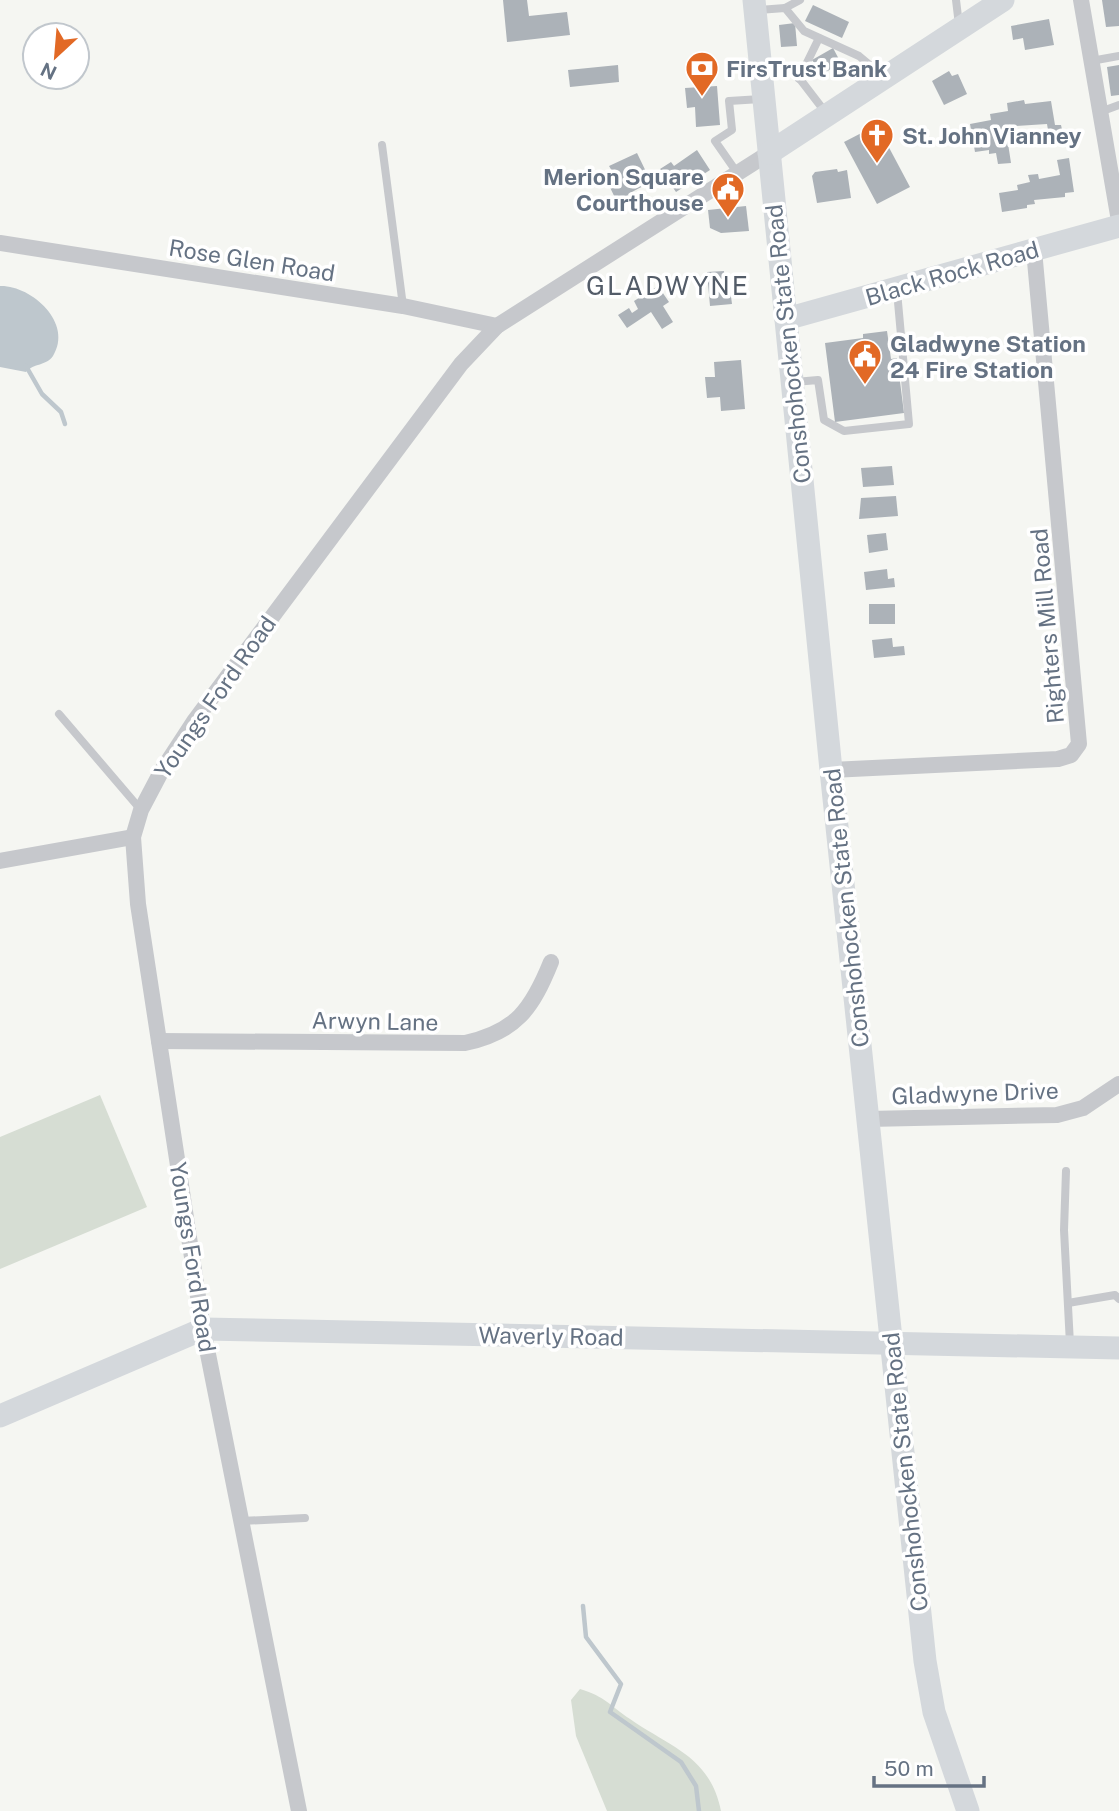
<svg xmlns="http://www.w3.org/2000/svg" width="1119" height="1811" viewBox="0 0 1119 1811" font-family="'Public Sans',sans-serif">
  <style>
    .green { fill: #d6ddd3 }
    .water { fill: #bec7cd }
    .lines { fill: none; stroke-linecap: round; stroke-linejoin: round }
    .stream { stroke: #bec7cd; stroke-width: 4.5 }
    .building { fill: #acb2b8 }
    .lane { stroke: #c6c8cc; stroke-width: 8 }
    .street { stroke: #c6c8cc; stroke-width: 16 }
    .secondary { stroke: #d4d8dc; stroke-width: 23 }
    .labels { text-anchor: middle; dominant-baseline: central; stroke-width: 7; stroke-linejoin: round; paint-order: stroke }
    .poi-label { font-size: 23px; font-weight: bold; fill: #657283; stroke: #fff; text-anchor: start }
    .street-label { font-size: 23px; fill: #657283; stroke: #fff }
    .quarter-label { font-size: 26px; letter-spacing: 2px; fill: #535c68; stroke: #fff }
  </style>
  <rect width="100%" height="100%" fill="#f5f6f2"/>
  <g class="green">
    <polygon points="100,1095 147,1207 0,1269 0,1137"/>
    <path d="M 580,1689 C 606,1697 609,1705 630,1719 C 670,1747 710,1756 721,1811 L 607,1811 L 576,1736 L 571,1700 Z"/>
  </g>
  <path class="water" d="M 0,286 C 31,285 74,323 53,356 C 46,366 34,363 26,372 L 0,367 Z"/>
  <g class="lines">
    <g class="stream">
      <polyline points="26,366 42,394 61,412 65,424"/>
      <polyline points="583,1606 586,1637 621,1684 610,1712 681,1762 696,1786 699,1811"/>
    </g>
  </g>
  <g class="building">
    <polygon points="503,0 527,0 529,16 567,12 570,35 507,42"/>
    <polygon points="1102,0 1119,0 1119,26 1106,27"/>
    <polygon points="813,5 849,22 842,38 805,21"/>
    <polygon points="1049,19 1054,45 1025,50 1023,38 1013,40 1011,26"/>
    <polygon points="795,23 797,46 781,47 779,25"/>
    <polygon points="833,48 841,63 821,75 812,60"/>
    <polygon points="618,65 619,82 570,87 568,70"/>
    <polygon points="1119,65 1119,95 1111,96 1107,67"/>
    <polygon points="949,71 952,76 958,74 967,94 944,105 932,81"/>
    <polygon points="717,86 720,125 696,127 695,107 687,108 685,88"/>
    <polygon points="1024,100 1025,104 1051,101 1055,125 1061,125 1063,134 1049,136 1047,124 1015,126 1017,136 1007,137 1011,163 998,164 996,153 989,154 989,150 975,152 970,124 991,120 990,114 1008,111 1007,103"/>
    <polygon points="877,125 910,187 877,204 844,142"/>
    <polygon points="697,150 710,170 676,192 660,169 671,162 674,166"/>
    <polygon points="637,153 651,182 628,194 630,199 618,204 604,175 612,171 609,166"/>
    <polygon points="1069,158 1074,192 1065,193 1065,197 1034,200 1035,204 1027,205 1027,208 1002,212 999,193 1018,190 1017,185 1030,182 1028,175 1038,174 1039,179 1060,175 1057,160"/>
    <polygon points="837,169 838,172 847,170 851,198 817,203 812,176 815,172"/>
    <polygon points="746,206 749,231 721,233 710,228 708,210"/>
    <polygon points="724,271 725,289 730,289 732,304 710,306 707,272"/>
    <polygon points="658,286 669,302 663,306 673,322 662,329 651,312 627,328 618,315 629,308 632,313 638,309 634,301"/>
    <polygon points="887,331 891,359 897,358 904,413 835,422 825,343 863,338 863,334"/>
    <polygon points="741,360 745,409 721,411 720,397 707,398 705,377 715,377 714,362"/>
    <polygon points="892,466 894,485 863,487 861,468"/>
    <polygon points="896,496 898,516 859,519 861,498"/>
    <polygon points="886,533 888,550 869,553 867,535"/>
    <polygon points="887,569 888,579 894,578 895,587 866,590 864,572"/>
    <rect x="869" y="604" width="26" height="20"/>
    <polygon points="892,638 893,647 904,646 905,655 874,658 872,640"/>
  </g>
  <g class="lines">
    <g class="lane">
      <polyline points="956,0 959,25"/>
      <polyline points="785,8 800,0"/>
      <polyline points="758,10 785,8 804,31 859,56 883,76"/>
      <polyline points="1091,61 1119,56"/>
      <polyline points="765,73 793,70 826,113"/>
      <polyline points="799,79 819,38"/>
      <polyline points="1100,112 1119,105"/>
      <polyline points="382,145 403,306"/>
      <polyline points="738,174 715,141 732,130 729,101 761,99"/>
      <polyline points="795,382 818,380 824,420 844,431 909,424 897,291"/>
      <polyline points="59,714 141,810"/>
      <polyline points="1066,1171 1064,1230 1070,1344"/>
      <polyline points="1068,1303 1115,1295 1119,1299"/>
      <polyline points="241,1521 305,1518"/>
    </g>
    <g class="street">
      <polyline points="1081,0 1119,221"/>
      <polyline points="0,243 403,306 497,326"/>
      <polyline points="831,770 1058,759 1071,755 1079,744 1034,250"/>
      <polyline points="0,861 133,837"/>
      <path d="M 159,1041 L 465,1043 C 516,1032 532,1009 551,962"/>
      <polyline points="868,1119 1057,1115 1083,1108 1119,1084"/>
      <polyline points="299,1811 203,1329 138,904 133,837 141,810 161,772 195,720 461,364 497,326 769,153"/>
    </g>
    <g class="secondary">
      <polyline points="754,0 831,770 925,1661 934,1712 968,1811"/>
      <polyline points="769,153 1003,0"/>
      <polyline points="786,319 1119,226"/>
      <polyline points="0,1416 203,1329 1119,1348"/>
    </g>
  </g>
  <defs>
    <symbol id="bank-pin" viewBox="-11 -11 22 30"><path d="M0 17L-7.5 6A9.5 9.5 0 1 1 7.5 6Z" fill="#e26925" stroke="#fff"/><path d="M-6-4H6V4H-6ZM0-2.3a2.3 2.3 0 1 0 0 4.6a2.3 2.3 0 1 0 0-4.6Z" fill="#fff"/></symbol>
    <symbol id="church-pin" viewBox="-11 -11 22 30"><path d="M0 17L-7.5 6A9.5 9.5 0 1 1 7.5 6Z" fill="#e26925" stroke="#fff"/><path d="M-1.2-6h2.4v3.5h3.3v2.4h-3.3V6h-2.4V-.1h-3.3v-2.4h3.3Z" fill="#fff"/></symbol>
    <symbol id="civic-pin" viewBox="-11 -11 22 30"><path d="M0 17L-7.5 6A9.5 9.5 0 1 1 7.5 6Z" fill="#e26925" stroke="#fff"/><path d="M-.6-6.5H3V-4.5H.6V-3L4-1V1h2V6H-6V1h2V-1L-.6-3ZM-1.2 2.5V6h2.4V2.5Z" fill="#fff"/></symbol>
  </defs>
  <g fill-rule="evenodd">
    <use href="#bank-pin" x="683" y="49" width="38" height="52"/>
    <use href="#church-pin" x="858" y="116" width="38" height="52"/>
    <use href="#civic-pin" x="709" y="170" width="38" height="52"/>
    <use href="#civic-pin" x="846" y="337" width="38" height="52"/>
  </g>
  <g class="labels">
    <g class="poi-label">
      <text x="726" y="68">FirsTrust Bank</text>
      <text x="902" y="135">St. John Vianney</text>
      <text x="704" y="176" text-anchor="end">Merion Square<tspan x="704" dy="26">Courthouse</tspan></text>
      <text x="890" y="343">Gladwyne Station<tspan x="890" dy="26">24 Fire Station</tspan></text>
    </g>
    <g class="street-label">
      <text transform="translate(252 260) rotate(9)">Rose Glen Road</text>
      <text transform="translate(952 273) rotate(-16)">Black Rock Road</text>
      <text transform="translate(788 344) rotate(-96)">Conshohocken State Road</text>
      <text transform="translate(1047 626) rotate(-95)">Righters Mill Road</text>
      <text transform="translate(215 697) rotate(-55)">Youngs Ford Road</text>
      <text transform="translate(846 908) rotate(-96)">Conshohocken State Road</text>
      <text transform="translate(375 1021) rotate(1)">Arwyn Lane</text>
      <text transform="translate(975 1093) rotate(-2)">Gladwyne Drive</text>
      <text transform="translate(193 1257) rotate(81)">Youngs Ford Road</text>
      <text transform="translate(551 1336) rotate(1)">Waverly Road</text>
      <text transform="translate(905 1472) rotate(-96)">Conshohocken State Road</text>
    </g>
    <g class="quarter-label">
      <text x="668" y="285">GLADWYNE</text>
    </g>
  </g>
  <g transform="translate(56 56) rotate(206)"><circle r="33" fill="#ffffff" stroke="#c1c7cd" stroke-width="2"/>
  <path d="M0-5L12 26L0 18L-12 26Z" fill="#e26925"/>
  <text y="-10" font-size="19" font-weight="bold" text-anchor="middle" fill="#657283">N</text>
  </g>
  <path d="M874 1776v10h110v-10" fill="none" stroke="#657283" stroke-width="3.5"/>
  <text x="884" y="1776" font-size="21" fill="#657283" stroke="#ffffff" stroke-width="5" paint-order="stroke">50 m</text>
</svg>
